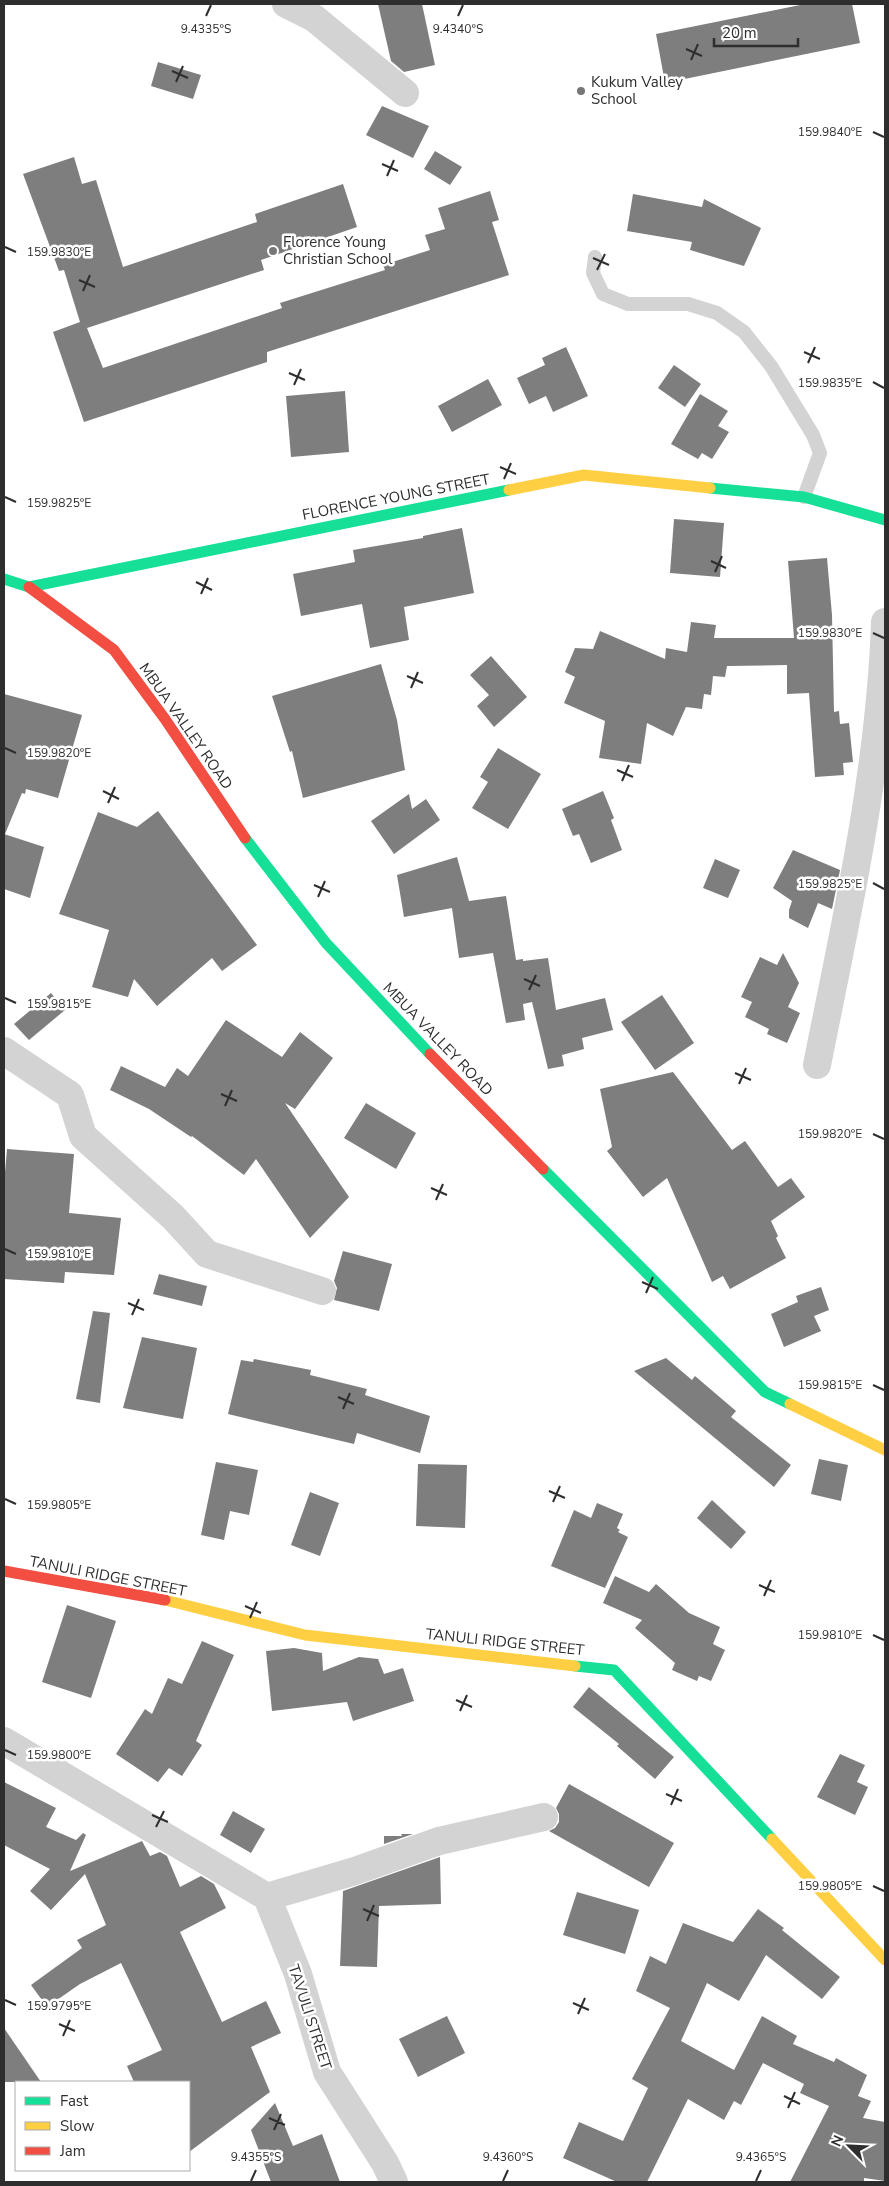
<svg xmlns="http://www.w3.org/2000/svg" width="889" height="2186" viewBox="0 0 889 2186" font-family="'Nunito Sans',sans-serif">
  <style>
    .building { fill: #7e7e7e }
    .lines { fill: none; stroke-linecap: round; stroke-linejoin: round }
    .lane { stroke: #d3d3d3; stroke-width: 14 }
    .street { stroke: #d3d3d3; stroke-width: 28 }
    .fast { stroke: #16e098; stroke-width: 11 }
    .slow { stroke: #ffcf43; stroke-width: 11 }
    .jam { stroke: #f24e42; stroke-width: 11 }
    .ticks { fill: none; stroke: #2e2e2e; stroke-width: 2 }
    .poi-dot { fill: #777; stroke: #fff; stroke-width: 2 }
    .labels { text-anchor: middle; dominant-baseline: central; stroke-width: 5; stroke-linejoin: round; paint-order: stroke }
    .poi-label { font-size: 15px; fill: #2e2e2e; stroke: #fff; text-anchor: start }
    .street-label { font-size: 15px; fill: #2e2e2e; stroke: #fff }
    .ticks-label { font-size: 12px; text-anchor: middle; fill: #2e2e2e; stroke: #fff; stroke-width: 5; stroke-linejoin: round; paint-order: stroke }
  </style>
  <rect width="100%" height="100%" fill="#fff"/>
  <g class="building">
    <polygon points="378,4 422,4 435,65 404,72 391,61"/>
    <polygon points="805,4 852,4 860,43 665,83 656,34"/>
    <polygon points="158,62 201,75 193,99 151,86"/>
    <polygon points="382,106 429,126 413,158 366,135"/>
    <polygon points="435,151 462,167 450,185 424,169"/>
    <polygon points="74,157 82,184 96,180 123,267 257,222 255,214 343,184 357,227 261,260 264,270 87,328 103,368 282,308 280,303 385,270 383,265 430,250 425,235 445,229 438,208 490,191 499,220 492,222 509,275 267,352 267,362 84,422 53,332 80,322 64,270 59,271 23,174"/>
    <polygon points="633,194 702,207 704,199 761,228 744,266 690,250 692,242 627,231"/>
    <polygon points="566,347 588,396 553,412 546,396 529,404 517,378 545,365 542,358"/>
    <polygon points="674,365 701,384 685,407 658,388"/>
    <polygon points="488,379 502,405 452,432 438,406"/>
    <polygon points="345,391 349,452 291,457 286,396"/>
    <polygon points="700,394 728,411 718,426 729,432 712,459 702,453 698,459 671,444"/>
    <polygon points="674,519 724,523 720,577 670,573"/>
    <polygon points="462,528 474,593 404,607 409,640 370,648 362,604 301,616 293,574 355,562 353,550 423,538 423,536"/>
    <polygon points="827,558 832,615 834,712 839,711 840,724 849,723 853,762 843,763 844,775 815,777 809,693 787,694 787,665 727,666 725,677 713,676 711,695 704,694 702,709 686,707 673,736 647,723 641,764 599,758 605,721 564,703 575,677 565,672 575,648 593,649 600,631 665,659 666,648 687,652 691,622 716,625 714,638 794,638 788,561"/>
    <polygon points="491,656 527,697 494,727 477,706 489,695 470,675"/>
    <polygon points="381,664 397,720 405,770 303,798 292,751 290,752 272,696"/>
    <polygon points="4,694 82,715 58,798 26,789 25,794 22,793 5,834"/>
    <polygon points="498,748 541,774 508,829 472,808 488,782 480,777"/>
    <polygon points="603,791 614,818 611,820 622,850 591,863 579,834 573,836 562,809"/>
    <polygon points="409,794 412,809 426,799 440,820 394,854 371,821"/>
    <polygon points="158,811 257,945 222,971 212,958 157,1006 134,979 128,997 92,987 109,930 59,914 98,812 137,827"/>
    <polygon points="4,834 44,847 30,898 4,889"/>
    <polygon points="793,850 840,870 832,909 818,903 808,928 789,918 789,910 792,901 773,888"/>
    <polygon points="457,857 469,901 506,896 516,960 523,959 523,961 548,958 556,1010 605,998 613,1030 582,1038 584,1049 562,1055 564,1066 548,1069 532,1002 523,1004 525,1020 506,1023 493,953 459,958 452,908 404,917 397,875"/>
    <polygon points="715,859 740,870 728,898 703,888"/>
    <polygon points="783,953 799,983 788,1007 800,1013 787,1043 767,1034 769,1029 745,1017 752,1002 741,997 760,957 777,965"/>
    <polygon points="51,993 65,1010 29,1040 14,1024"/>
    <polygon points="662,995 694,1043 655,1070 621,1022"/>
    <polygon points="226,1020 282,1057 300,1032 333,1058 295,1109 285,1103 349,1197 310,1238 256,1159 244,1175 192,1136 191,1137 149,1109 110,1090 121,1066 165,1087 177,1068 188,1076"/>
    <polygon points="673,1072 732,1150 745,1141 778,1187 791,1178 805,1197 771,1221 778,1236 776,1238 786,1258 730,1289 723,1276 712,1282 667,1178 643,1197 607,1151 612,1147 600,1089"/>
    <polygon points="366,1103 416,1133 396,1169 344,1138"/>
    <polygon points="7,1149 74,1154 69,1213 121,1218 114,1275 65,1272 64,1283 4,1279 4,1184"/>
    <polygon points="343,1251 392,1264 379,1311 334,1300 337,1288 334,1281"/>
    <polygon points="159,1274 207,1286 202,1306 153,1294"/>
    <polygon points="821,1287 829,1310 814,1316 821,1331 784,1347 771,1314 798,1302 796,1296"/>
    <polygon points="93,1311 110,1313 100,1403 76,1399"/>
    <polygon points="142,1337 197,1348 183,1419 123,1408"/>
    <polygon points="666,1358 692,1380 695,1376 736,1411 731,1417 791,1465 774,1487 634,1371"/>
    <polygon points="254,1359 311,1370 310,1375 367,1389 365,1395 430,1416 420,1453 357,1433 354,1444 228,1414 241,1360 253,1362"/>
    <polygon points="819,1459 848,1465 841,1501 811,1494"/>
    <polygon points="216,1462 258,1470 249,1515 230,1511 224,1540 201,1535"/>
    <polygon points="418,1464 467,1465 465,1528 416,1526"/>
    <polygon points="310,1492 339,1503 320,1556 291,1545"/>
    <polygon points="712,1500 746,1532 731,1549 697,1518"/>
    <polygon points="597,1503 623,1514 617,1528 620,1530 618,1532 628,1537 605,1588 551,1566 574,1510 591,1518"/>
    <polygon points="615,1576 649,1592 656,1584 689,1613 720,1627 713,1644 725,1650 711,1681 699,1676 697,1681 672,1670 675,1663 635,1628 642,1620 603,1603"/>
    <polygon points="67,1605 116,1621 91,1698 42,1682"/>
    <polygon points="202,1641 234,1655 196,1741 202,1745 182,1776 169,1768 158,1782 116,1754 145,1709 152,1714 168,1678 182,1684"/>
    <polygon points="294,1648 322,1653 323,1671 359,1657 378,1659 384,1674 403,1668 414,1701 353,1721 347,1702 272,1711 266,1651"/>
    <polygon points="589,1687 674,1757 655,1779 617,1746 619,1744 573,1707"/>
    <polygon points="840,1754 865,1765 857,1782 868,1787 855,1815 817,1797"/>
    <polygon points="4,1782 56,1808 46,1827 76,1840 83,1833 86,1835 70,1871 142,1841 150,1856 160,1852 167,1856 180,1887 201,1876 214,1884 226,1908 180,1932 222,2022 266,2001 281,2033 251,2047 270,2092 189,2152 189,2082 134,2082 127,2066 162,2050 121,1963 80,1984 47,2007 31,1985 82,1948 77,1940 106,1925 85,1874 51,1910 30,1891 50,1869 4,1845"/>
    <polygon points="569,1784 674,1843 649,1887 549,1831 555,1828 559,1822 559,1814 556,1808"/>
    <polygon points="233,1811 265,1829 251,1853 220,1835"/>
    <polygon points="401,1834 413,1834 384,1844 384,1836 402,1836"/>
    <polygon points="440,1857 441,1904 379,1906 377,1967 340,1966 343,1891"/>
    <polygon points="577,1892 639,1910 625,1954 563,1935"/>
    <polygon points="758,1909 784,1928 782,1930 840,1977 822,1999 766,1955 739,2001 707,1983 681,2041 734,2070 762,2016 797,2036 793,2044 834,2062 836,2058 867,2075 858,2096 871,2101 863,2118 885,2122 885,2181 864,2178 864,2182 790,2182 829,2106 800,2093 804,2084 763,2063 741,2105 734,2101 724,2120 688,2099 647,2182 617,2182 563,2158 579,2122 623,2141 648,2088 632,2079 670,2008 636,1991 650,1956 666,1964 683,1923 733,1942"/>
    <polygon points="447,2016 465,2053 418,2077 399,2039"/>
    <polygon points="4,2028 41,2082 4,2082"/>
    <polygon points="275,2103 293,2146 322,2134 340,2182 271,2182 251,2130"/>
  </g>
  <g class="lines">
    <polyline class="lane" points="595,257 593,273 603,294 628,304 688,304 717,313 744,332 771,366 813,435 820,453 804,497"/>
    <g class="street">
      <polyline points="286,4 314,18 405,93"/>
      <polyline points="4,1051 70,1095 83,1136 173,1217 207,1254 322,1291"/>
      <path d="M 817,1065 C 846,919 880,772 885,622"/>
      <polyline points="4,1741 267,1897 298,1974 327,2072 385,2163 394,2182"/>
      <polyline points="267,1897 355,1871 439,1841 544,1817"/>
    </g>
    <g class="fast">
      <polyline points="710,488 804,497 885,520"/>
      <polyline points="4,579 29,587 509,490"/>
      <polyline points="245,838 326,943 430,1054"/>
      <polyline points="543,1169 765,1392 790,1404"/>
      <polyline points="575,1666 614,1670 772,1839"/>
    </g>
    <g class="slow">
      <polyline points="509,490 584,475 710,488"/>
      <polyline points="790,1404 885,1450"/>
      <polyline points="165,1600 305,1635 575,1666"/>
      <polyline points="772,1839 885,1960"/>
    </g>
    <g class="jam">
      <polyline points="29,587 114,650 165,719 245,838"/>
      <polyline points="430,1054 543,1169"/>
      <polyline points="4,1571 165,1600"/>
    </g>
  </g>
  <path class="ticks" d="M 206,16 L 211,5M 458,16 L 463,5M 686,49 L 702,56M 691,60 L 698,44M 172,71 L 188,78M 176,82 L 183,66M 873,132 L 884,137M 382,164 L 398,171M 387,176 L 394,160M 5,247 L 16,252M 593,258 L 609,265M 597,270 L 605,254M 79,280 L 95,287M 83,291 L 90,275M 804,352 L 820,359M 808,363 L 815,347M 289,373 L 305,380M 873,382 L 884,388M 294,385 L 301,369M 500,467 L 516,474M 504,479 L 511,463M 5,497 L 16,502M 711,561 L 726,568M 715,572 L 722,556M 196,582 L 212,590M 201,594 L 208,578M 873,633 L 884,638M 407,676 L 423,683M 411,688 L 418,672M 5,748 L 16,753M 617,770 L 633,777M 622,781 L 629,765M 103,791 L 119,799M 108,803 L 115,787M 873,883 L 884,889M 314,885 L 330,892M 318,897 L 325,881M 524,979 L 540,986M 529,990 L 536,975M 5,998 L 16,1003M 735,1073 L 751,1080M 739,1084 L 746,1068M 221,1094 L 237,1101M 225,1106 L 232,1090M 873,1134 L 884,1139M 431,1188 L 447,1195M 436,1200 L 443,1184M 5,1249 L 16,1254M 642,1282 L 658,1289M 646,1293 L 653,1277M 128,1303 L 144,1310M 132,1315 L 139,1299M 873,1385 L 884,1390M 338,1397 L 354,1404M 343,1409 L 350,1393M 549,1491 L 565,1498M 5,1499 L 16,1504M 553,1502 L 560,1486M 759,1585 L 775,1592M 764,1596 L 771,1580M 245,1606 L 261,1613M 250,1618 L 257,1602M 873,1635 L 884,1640M 456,1700 L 472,1707M 460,1711 L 467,1695M 5,1750 L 16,1755M 666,1794 L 682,1801M 671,1805 L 678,1789M 152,1815 L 168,1822M 156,1827 L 164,1811M 873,1886 L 884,1891M 363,1909 L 379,1916M 367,1921 L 374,1905M 5,2000 L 16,2005M 573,2003 L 589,2010M 578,2014 L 585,1998M 59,2024 L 75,2031M 63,2036 L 70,2020M 784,2096 L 800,2104M 788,2108 L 795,2092M 269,2118 L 285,2125M 274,2130 L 281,2114M 251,2181 L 256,2170M 503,2181 L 508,2170M 756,2181 L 761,2170"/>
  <g class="poi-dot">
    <circle cx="581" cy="91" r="5"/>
    <circle cx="273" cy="251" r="5"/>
  </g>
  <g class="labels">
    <g class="poi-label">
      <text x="591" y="82">Kukum Valley<tspan x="591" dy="17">School</tspan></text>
      <text x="283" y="242">Florence Young<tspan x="283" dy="17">Christian School</tspan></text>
    </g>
    <g class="street-label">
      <text transform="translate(396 497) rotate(-11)">FLORENCE YOUNG STREET</text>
      <text transform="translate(186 726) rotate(55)">MBUA VALLEY ROAD</text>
      <text transform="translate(438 1039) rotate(46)">MBUA VALLEY ROAD</text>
      <text transform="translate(108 1576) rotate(11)">TANULI RIDGE STREET</text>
      <text transform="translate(505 1642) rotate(6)">TANULI RIDGE STREET</text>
      <text transform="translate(310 2017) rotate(72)">TAVULI STREET</text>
    </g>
  </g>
  <g class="ticks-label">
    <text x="458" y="33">9.4340°S</text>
    <text x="206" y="33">9.4335°S</text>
    <text x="830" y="136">159.9840°E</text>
    <text x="59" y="256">159.9830°E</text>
    <text x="830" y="387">159.9835°E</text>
    <text x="59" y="507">159.9825°E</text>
    <text x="830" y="637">159.9830°E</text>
    <text x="59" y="757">159.9820°E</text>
    <text x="830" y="888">159.9825°E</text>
    <text x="59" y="1008">159.9815°E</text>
    <text x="830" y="1138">159.9820°E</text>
    <text x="59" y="1258">159.9810°E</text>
    <text x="830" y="1389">159.9815°E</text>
    <text x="59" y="1509">159.9805°E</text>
    <text x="830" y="1639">159.9810°E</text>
    <text x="59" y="1759">159.9800°E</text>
    <text x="830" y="1890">159.9805°E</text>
    <text x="59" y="2010">159.9795°E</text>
    <text x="256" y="2161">9.4355°S</text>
    <text x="508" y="2161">9.4360°S</text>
    <text x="761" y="2161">9.4365°S</text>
  </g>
  <rect width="889" height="2186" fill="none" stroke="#2e2e2e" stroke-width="10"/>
  <rect x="15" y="2081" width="175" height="90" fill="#ffffff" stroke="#ababab"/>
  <rect x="25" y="2097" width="25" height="8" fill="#16e098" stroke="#ababab"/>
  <text x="60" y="2106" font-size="15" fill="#2e2e2e">Fast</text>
  <rect x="25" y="2122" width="25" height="8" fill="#ffcf43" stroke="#ababab"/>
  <text x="60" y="2131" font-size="15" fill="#2e2e2e">Slow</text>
  <rect x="25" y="2147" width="25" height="8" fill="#f24e42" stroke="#ababab"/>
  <text x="60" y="2156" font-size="15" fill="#2e2e2e">Jam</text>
  <g transform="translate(849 2146) rotate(294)" stroke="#ffffff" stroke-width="4" paint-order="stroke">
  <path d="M0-4L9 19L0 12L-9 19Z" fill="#2e2e2e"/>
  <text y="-8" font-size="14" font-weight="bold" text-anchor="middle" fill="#2e2e2e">N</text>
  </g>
  <path d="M714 38v8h84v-8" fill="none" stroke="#2e2e2e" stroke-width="2.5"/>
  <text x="722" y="38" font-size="15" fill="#2e2e2e" stroke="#ffffff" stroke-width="4" paint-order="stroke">20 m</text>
</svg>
